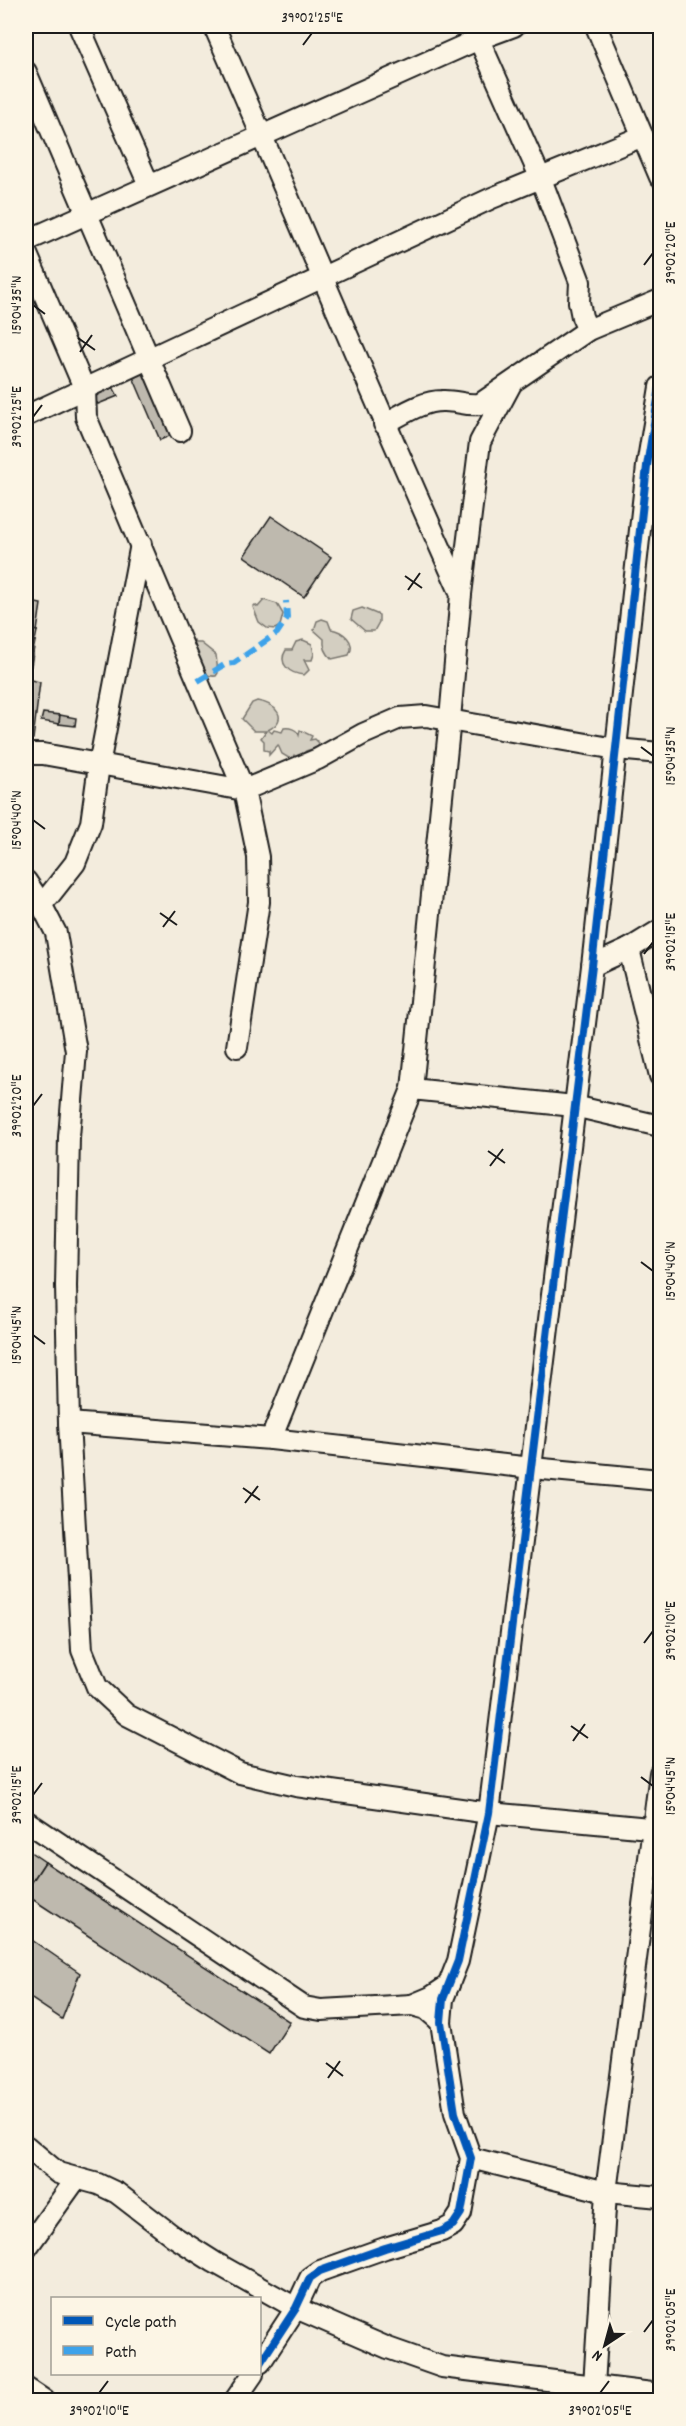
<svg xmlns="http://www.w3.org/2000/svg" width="686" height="2426" viewBox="0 0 686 2426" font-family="Dekko,sans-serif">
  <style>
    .green { fill: #d3cec1; stroke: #78756e; stroke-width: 1.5 }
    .building { fill: #beb9ae; stroke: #1c1c1c; stroke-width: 1.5 }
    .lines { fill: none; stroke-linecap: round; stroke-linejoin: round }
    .minor-casing { stroke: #1c1c1c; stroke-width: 24 }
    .minor { stroke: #fcf5e5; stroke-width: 20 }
    .quiet { stroke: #3da2ea; stroke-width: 6; stroke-dasharray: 12 6; stroke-linecap: butt }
    .cycleway-casing { stroke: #fcf5e5; stroke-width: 11 }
    .cycleway { stroke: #0057b8; stroke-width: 8 }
    .ticks { fill: none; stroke: #1c1c1c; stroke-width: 2 }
    .neatline { fill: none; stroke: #1c1c1c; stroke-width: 2 }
    .ticks-label { font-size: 15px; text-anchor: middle; fill: #1c1c1c }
  </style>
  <rect width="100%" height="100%" fill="#f3ecdd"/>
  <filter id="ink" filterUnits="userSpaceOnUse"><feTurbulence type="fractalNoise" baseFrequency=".0167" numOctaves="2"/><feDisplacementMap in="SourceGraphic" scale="12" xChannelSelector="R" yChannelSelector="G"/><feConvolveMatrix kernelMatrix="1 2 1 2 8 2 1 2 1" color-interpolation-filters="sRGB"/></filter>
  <g filter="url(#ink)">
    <g class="green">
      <polygon points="264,600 277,604 283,614 280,626 275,629 267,628 259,622 253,607 255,605 258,607"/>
      <polygon points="362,608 379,615 379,622 374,631 365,631 351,619 353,611"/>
      <path d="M 322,619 L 328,621 L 331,629 C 342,631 357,641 349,655 L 332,659 C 326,653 323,646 324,639 L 314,630 L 317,621 Z"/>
      <path d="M 194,640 L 195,643 L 201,643 L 216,655 L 218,673 L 216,676 C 198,678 195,656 191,642 Z"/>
      <path d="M 303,640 L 312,644 L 314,654 L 312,660 L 304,660 L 309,670 L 304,675 C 290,674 277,664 286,650 L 292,650 L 296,642 Z"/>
      <path d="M 257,701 C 276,704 290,719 268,730 L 272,733 L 274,730 L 282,732 L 284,728 C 289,727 297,729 299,735 L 300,730 L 312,736 L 310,740 L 315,739 L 319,743 L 318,747 L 306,751 L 297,758 L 294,755 L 292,760 L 282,754 L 278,745 L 269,755 L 269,751 L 264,750 L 264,741 L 261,738 L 266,731 L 254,731 L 242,719 L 252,703 Z"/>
    </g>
    <g class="building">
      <polygon points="146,371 174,434 160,440 133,377"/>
      <polygon points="112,385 118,396 98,404 94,399 99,393"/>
      <polygon points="271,516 331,557 304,597 244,556"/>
      <polygon points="26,601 41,604 37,631 26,629"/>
      <polygon points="26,629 37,631 35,641 26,640"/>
      <polygon points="26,640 35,641 33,653 26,652"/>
      <polygon points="26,652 33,653 31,666 26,666"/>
      <polygon points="26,679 40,682 33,739 26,738"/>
      <polygon points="43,713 60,715 59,724 41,721"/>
      <polygon points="60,715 76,718 75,726 59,724"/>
      <polygon points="26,1849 45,1862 26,1891"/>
      <polygon points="45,1862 290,2022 269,2054 26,1895 26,1891"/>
      <polygon points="26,1936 80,1973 62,2019 26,1995"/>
    </g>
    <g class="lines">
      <defs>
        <g id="minor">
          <polyline points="79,26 149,185"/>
          <path d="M 214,26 C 297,215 376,406 461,594"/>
          <polyline points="473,26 541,179 580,282 579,302 582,317 588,330"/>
          <polyline points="596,26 660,177"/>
          <polyline points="26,72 180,431"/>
          <polyline points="26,241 479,39 514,26"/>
          <polyline points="26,252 85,390 86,417 244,790 258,857 259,902 237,1047"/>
          <polyline points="26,416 492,198 643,136"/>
          <path d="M 384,424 C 402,415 421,401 442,401 C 455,400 466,406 480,404 L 588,330 L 660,300"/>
          <polyline points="26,754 43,754 244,790 318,759 363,734 400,718 426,716 616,749 660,753"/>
          <polyline points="26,881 40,902 56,933 76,1051 69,1137 66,1286 69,1423 82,1650 97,1687 127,1715 240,1773 296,1786 489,1813 660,1829"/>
          <polyline points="26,908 49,896 75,863 91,823 99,765 141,544"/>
          <polyline points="629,949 660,1076"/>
          <polyline points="592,966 629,949 660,930"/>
          <polyline points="412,1089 574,1106 660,1126"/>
          <polyline points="69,1423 271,1439 532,1468 660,1480"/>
          <polyline points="271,1439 412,1089 450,719 461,594 480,442 511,384"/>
          <polyline points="26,1821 304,2007 321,2010 412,2005"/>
          <polyline points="441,2022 426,2009 412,2005 431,1997 449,1985"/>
          <polyline points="26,2146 58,2173 98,2184 117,2193 173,2236 214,2262 296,2308 388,2348 442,2367 660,2394"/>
          <polyline points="471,2158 606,2192 660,2197"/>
          <polyline points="26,2249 76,2179"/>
          <polyline points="260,2363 296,2308 310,2278 320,2271 385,2248 442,2231 453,2225 461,2213 471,2158 455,2113 441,2022 443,1999 458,1961 489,1813 592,966 647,466 660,387"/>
          <polyline points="594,2386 606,2192 660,1773"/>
          <polyline points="26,2388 44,2400"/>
          <polyline points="235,2400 253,2374"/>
        </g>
      </defs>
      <use href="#minor" class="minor-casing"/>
      <use href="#minor" class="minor"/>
      <polyline class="quiet" points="198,681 226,664 234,663 277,633 287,618 286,601"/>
      <defs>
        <polyline id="cycleway" points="260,2363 296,2308 310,2278 320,2271 385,2248 442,2231 453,2225 461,2213 471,2158 455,2113 441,2022 443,1999 458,1961 489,1813 592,966 647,466 660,387"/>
      </defs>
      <use href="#cycleway" class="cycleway-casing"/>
      <use href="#cycleway" class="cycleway"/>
    </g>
  </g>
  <path class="ticks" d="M 303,45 L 312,33M 644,265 L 653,253M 33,305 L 45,314M 78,338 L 95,350M 80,352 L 92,335M 33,417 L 42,405M 405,576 L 422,588M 408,590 L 420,573M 641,747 L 653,756M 33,820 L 45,829M 160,913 L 177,925M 163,927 L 175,911M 644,954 L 653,942M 33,1106 L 42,1094M 488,1151 L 505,1163M 490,1166 L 503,1149M 641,1262 L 653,1271M 33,1335 L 45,1344M 243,1488 L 260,1500M 245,1503 L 258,1486M 644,1643 L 653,1631M 571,1726 L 588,1738M 573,1741 L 585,1724M 641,1777 L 653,1786M 33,1795 L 42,1783M 326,2063 L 343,2076M 328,2078 L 340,2061M 644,2332 L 653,2320M 99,2393 L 108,2381M 600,2393 L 609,2381"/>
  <rect width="686" height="2426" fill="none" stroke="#fcf5e5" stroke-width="66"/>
  <rect x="51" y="2297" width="210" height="78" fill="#fcf5e5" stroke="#a29e95" stroke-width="1.5"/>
  <rect x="63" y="2316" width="30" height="9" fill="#0057b8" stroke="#a29e95" stroke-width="1.5"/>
  <text x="105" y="2327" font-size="18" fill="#1c1c1c">Cycle path</text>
  <rect x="63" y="2346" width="30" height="9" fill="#3da2ea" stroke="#a29e95" stroke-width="1.5"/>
  <text x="105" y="2357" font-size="18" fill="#1c1c1c">Path</text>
  <g transform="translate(605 2345) rotate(216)" stroke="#fcf5e5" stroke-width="4.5" paint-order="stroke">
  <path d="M0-4.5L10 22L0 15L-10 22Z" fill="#1c1c1c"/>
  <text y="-9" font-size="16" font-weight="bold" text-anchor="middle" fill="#1c1c1c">N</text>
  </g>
  <rect x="33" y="33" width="620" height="2360" class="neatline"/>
  <g class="ticks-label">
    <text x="312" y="22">39°02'25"E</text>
    <text transform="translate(670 253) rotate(-90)" y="5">39°02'20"E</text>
    <text transform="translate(16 305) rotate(-90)" y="5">15°04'35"N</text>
    <text transform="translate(16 417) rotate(-90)" y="5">39°02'25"E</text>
    <text transform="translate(670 756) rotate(-90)" y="5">15°04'35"N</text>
    <text transform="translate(16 820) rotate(-90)" y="5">15°04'40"N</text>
    <text transform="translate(670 942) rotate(-90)" y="5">39°02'15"E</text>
    <text transform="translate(16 1106) rotate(-90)" y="5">39°02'20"E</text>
    <text transform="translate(670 1271) rotate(-90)" y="5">15°04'40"N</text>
    <text transform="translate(16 1335) rotate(-90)" y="5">15°04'45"N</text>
    <text transform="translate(670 1631) rotate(-90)" y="5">39°02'10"E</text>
    <text transform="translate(670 1786) rotate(-90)" y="5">15°04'45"N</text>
    <text transform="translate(16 1795) rotate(-90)" y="5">39°02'15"E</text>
    <text transform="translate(670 2320) rotate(-90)" y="5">39°02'05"E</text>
    <text x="99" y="2415">39°02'10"E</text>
    <text x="600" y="2415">39°02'05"E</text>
  </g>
</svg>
